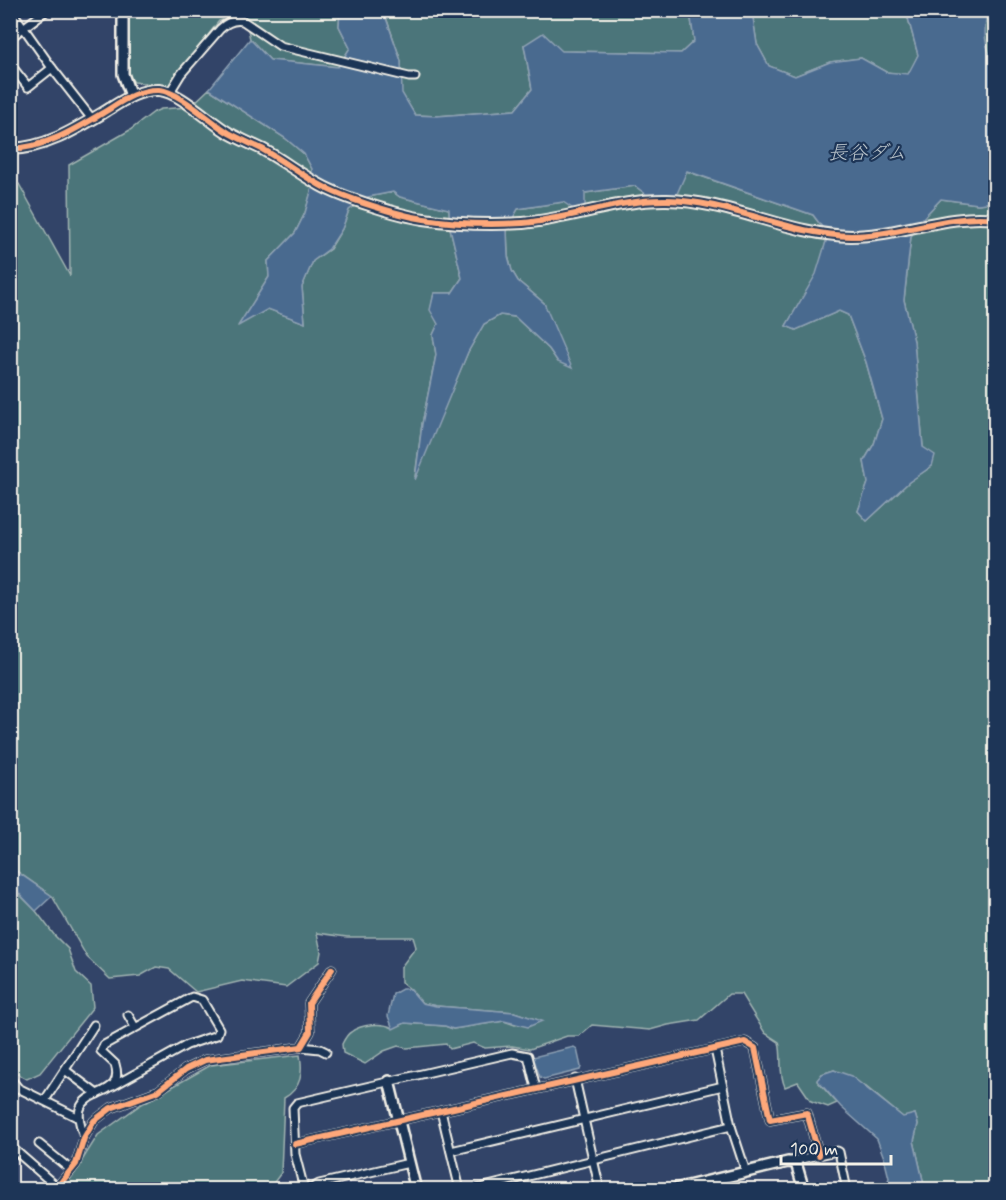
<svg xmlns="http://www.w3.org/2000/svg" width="1006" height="1200" viewBox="0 0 1006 1200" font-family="Mynerve,'Klee One',sans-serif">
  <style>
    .green { fill: #4c757a; stroke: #a0b3b1; stroke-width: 1.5 }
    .water { fill: #496a8f; stroke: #8da0b3; stroke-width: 1.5 }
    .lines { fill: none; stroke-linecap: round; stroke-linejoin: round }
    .minor-casing { stroke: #f4f1e8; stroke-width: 11 }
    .tertiary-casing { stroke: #f4f1e8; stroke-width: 14 }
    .minor { stroke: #1d3557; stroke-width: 7 }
    .tertiary { stroke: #1d3557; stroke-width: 9 }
    .cycleway-casing { stroke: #1d3557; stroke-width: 10 }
    .cycleway { stroke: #fea87a; stroke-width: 6 }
    .labels { text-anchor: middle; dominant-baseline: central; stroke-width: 4.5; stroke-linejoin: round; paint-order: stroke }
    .water-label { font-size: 20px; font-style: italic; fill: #b8c2c9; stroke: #1d3557 }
  </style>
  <rect width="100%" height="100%" fill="#324468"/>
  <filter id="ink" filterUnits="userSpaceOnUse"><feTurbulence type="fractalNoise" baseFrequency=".0167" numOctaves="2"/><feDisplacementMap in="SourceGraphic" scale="12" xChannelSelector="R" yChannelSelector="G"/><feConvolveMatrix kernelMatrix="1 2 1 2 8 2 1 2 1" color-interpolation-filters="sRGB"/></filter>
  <g filter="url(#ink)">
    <g class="green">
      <polygon points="127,11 340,11 339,26 350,48 338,67 270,60 250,39 247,25 242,18 235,16 219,21 169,86 134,82 126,73"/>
      <polygon points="385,11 690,11 694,41 681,53 562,51 524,45 532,89 515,110 437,116 415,115 401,93 401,61 386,17"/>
      <polygon points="752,11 902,11 908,18 918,55 909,75 886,72 861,58 830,62 795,76 769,66 757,44"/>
      <path d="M 987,11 L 995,11 L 995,65 C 983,46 984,32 987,11 Z"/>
      <path d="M 209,89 L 285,138 L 304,154 L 312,169 L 312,188 L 305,213 L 295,233 L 268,261 L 269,277 L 239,325 L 268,309 L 305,323 L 302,287 L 313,261 L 330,249 L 342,229 L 349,210 L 368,197 L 393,192 L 400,197 L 449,209 L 450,228 L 462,278 L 452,293 L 434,293 L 431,309 L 438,324 L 433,335 L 436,355 L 422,424 L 415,477 L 468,352 L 484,324 L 500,315 L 515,317 L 549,349 L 558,362 L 544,303 L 518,281 L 512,271 L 508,256 L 507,229 L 518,209 L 563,202 L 585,193 L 635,186 L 651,198 L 686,171 L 813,215 L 828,235 L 817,274 L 786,326 L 796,330 L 839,311 L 848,315 L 866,362 L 882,419 L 874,444 L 864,461 L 868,483 L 858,511 L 867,521 L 909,482 L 932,466 L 923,447 L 914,341 L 904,300 L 911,236 L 923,218 L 941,199 L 978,204 L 995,202 L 995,1189 L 925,1189 L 914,1141 L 918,1124 L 915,1114 L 904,1118 L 866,1087 L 834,1070 L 822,1074 L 817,1081 L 837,1103 L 828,1107 L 811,1101 L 798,1082 L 785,1087 C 778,1072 783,1058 779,1042 L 765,1033 L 741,994 L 729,994 L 699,1020 L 668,1025 L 650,1030 L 592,1025 L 579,1036 L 567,1036 L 530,1049 L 512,1046 L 485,1048 L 473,1043 L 450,1049 L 446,1044 L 407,1048 L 398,1046 L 384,1051 L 365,1064 L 343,1053 L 342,1044 C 344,1040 347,1034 351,1032 C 361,1024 382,1022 393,1028 L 405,1023 L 445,1026 L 453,1029 L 504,1021 L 515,1025 L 541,1021 L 514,1012 L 436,1006 L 422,1003 L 410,989 L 401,982 L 401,967 L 416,947 L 413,937 L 347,937 L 317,933 L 321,952 L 319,962 L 286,987 L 242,981 L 196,992 L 169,969 L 156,967 L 140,976 L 110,979 L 87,957 L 52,896 L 11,867 L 10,185 L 19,184 L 70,276 L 69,165 L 130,130 L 154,112 L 161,109 L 190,107 Z"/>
      <polygon points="10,885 36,911 55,936 68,949 76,972 91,986 93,1007 40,1073 27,1079 11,1070"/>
      <path d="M 300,1055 C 303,1072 302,1088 284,1098 L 281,1173 L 269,1189 L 64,1189 L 98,1135 L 140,1105 L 211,1065 Z"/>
    </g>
    <g class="water">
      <path d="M 340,11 L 385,11 L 386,18 L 401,61 L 402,93 L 415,115 L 437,116 L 515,110 L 532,89 L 524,45 L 543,33 L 562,51 L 681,53 L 694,41 L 690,11 L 752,11 L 757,44 L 769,66 L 795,76 L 830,62 L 861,58 L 886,72 L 908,74 L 918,55 L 908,18 L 902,11 L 987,11 C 984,32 983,46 996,65 L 995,202 L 978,204 L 941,199 L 923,218 L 911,236 L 904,300 L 914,341 L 923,447 L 935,455 L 932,466 L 909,482 L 867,521 L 858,511 L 868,483 L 864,461 L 874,444 L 882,419 L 866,362 L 848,315 L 839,311 L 796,330 L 786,326 L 816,274 L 828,235 L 813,215 L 687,171 L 676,196 L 651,198 L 635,186 L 585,193 L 585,207 L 575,210 L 563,202 L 518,209 L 507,229 L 508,256 L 512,271 L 518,281 L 544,303 L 572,368 L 558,362 L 549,349 L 515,317 L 500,315 L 484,324 L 468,352 L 415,480 L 422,424 L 436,355 L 433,335 L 438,324 L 430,310 L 434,293 L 452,293 L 462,278 L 450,228 L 449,209 L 400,197 L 393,192 L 368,197 L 349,210 L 342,229 L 329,249 L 313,261 L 302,287 L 305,323 L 268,309 L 238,326 L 269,277 L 268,261 L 295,233 L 305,213 L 312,188 L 312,169 L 304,154 L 285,138 L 209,89 L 250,39 L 270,60 L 338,67 L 350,48 L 339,26 Z"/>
      <polygon points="10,867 52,896 36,911 11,885"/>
      <polygon points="402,989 410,989 422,1003 436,1006 514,1012 542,1021 528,1027 504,1021 453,1029 445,1026 405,1023 393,1029 388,1016 393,994"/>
      <polygon points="574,1047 577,1049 581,1067 580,1070 544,1079 540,1077 533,1057"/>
      <polygon points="834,1070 851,1076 903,1117 915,1114 918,1124 914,1141 925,1189 885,1189 889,1178 884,1158 877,1139 841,1107 817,1080 822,1074"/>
    </g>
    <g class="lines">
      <defs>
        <g id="minor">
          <polyline points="11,10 52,68 92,119"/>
          <polyline points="10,38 47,10"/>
          <polyline points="10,64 28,87 52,68"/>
          <path d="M 170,92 L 181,74 L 220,29 C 226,23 234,19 243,21 L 280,46 L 409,77 L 415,77"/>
          <polyline points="128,1015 135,1027"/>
          <polyline points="301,1047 320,1049 326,1052"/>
          <polyline points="715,1049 731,1126 746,1172"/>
          <polyline points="65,1070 97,1094"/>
          <polyline points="10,1078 18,1088 79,1118"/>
          <polyline points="575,1079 600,1190"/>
          <polyline points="45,1100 94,1025"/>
          <polyline points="441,1111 460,1190"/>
          <path d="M 84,1138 C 82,1129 77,1119 80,1109 C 88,1087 125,1097 115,1064 L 101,1051 L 104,1045 L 192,997 L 202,1000 L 219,1029 L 217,1035 L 187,1045 L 113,1086"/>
          <polyline points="39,1144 71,1170"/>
          <polyline points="295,1144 745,1042 755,1048 770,1120 807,1113 819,1155"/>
          <polyline points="10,1146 57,1187"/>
          <polyline points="451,1151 723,1086"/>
          <polyline points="792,1161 837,1151 839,1152 847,1190"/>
          <polyline points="717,1179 720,1190"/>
          <polyline points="310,1189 319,1184 409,1163"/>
          <polyline points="55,1190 76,1164 84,1138 94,1121 111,1108 158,1091 186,1069 205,1060 301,1047 310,1032 309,1003 332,969"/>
          <polyline points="310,1190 303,1185 295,1154 293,1108 297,1103 512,1053 528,1056 536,1088"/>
          <polyline points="472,1190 731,1126"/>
        </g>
        <g id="tertiary">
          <polyline points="123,10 123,74 131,96"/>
          <path d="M 10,149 C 46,148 76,129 106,111 C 122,101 139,89 159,90 C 179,91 211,123 229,133 C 240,139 251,144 262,149 C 282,160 300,174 320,185 C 343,198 398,215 424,219 C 456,224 491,225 523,223 C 572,219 618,199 667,200 C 731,201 788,235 851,236 C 900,236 947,213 996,219"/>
          <polyline points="389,1081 416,1190"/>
          <polyline points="671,1190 788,1162 796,1163 804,1190"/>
        </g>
      </defs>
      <use href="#minor" class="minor-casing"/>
      <use href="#tertiary" class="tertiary-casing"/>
      <use href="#minor" class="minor"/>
      <use href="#tertiary" class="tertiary"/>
      <defs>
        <g id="cycleway">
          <path d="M 10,149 C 46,148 76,129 106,111 C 122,101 139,89 159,90 C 179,91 211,123 229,133 C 240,139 251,144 262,149 C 282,160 300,174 320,185 C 343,198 398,215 424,219 C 456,224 491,225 523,223 C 572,219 618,199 667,200 C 731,201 788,235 851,236 C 900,236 947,213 996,219"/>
          <polyline points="295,1144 745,1042 755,1048 770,1120 807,1113 819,1155"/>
          <polyline points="55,1190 76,1164 84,1138 94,1121 111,1108 158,1091 186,1069 205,1060 301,1047 310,1032 309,1003 332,969"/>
        </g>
      </defs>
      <use href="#cycleway" class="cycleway-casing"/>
      <use href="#cycleway" class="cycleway"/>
    </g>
  </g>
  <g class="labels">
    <g class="water-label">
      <text x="867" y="153">長谷ダム</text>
    </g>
  </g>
  <rect width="1006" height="1200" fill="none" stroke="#1d3557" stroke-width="36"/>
  <rect x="18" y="18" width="970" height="1164" fill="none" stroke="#f4f1e8" stroke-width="2" filter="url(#ink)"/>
  <path d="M781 1155v9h110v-9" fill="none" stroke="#f4f1e8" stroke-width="3"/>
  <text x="790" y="1155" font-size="18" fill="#f4f1e8" stroke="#1d3557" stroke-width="4.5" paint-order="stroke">100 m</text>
</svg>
